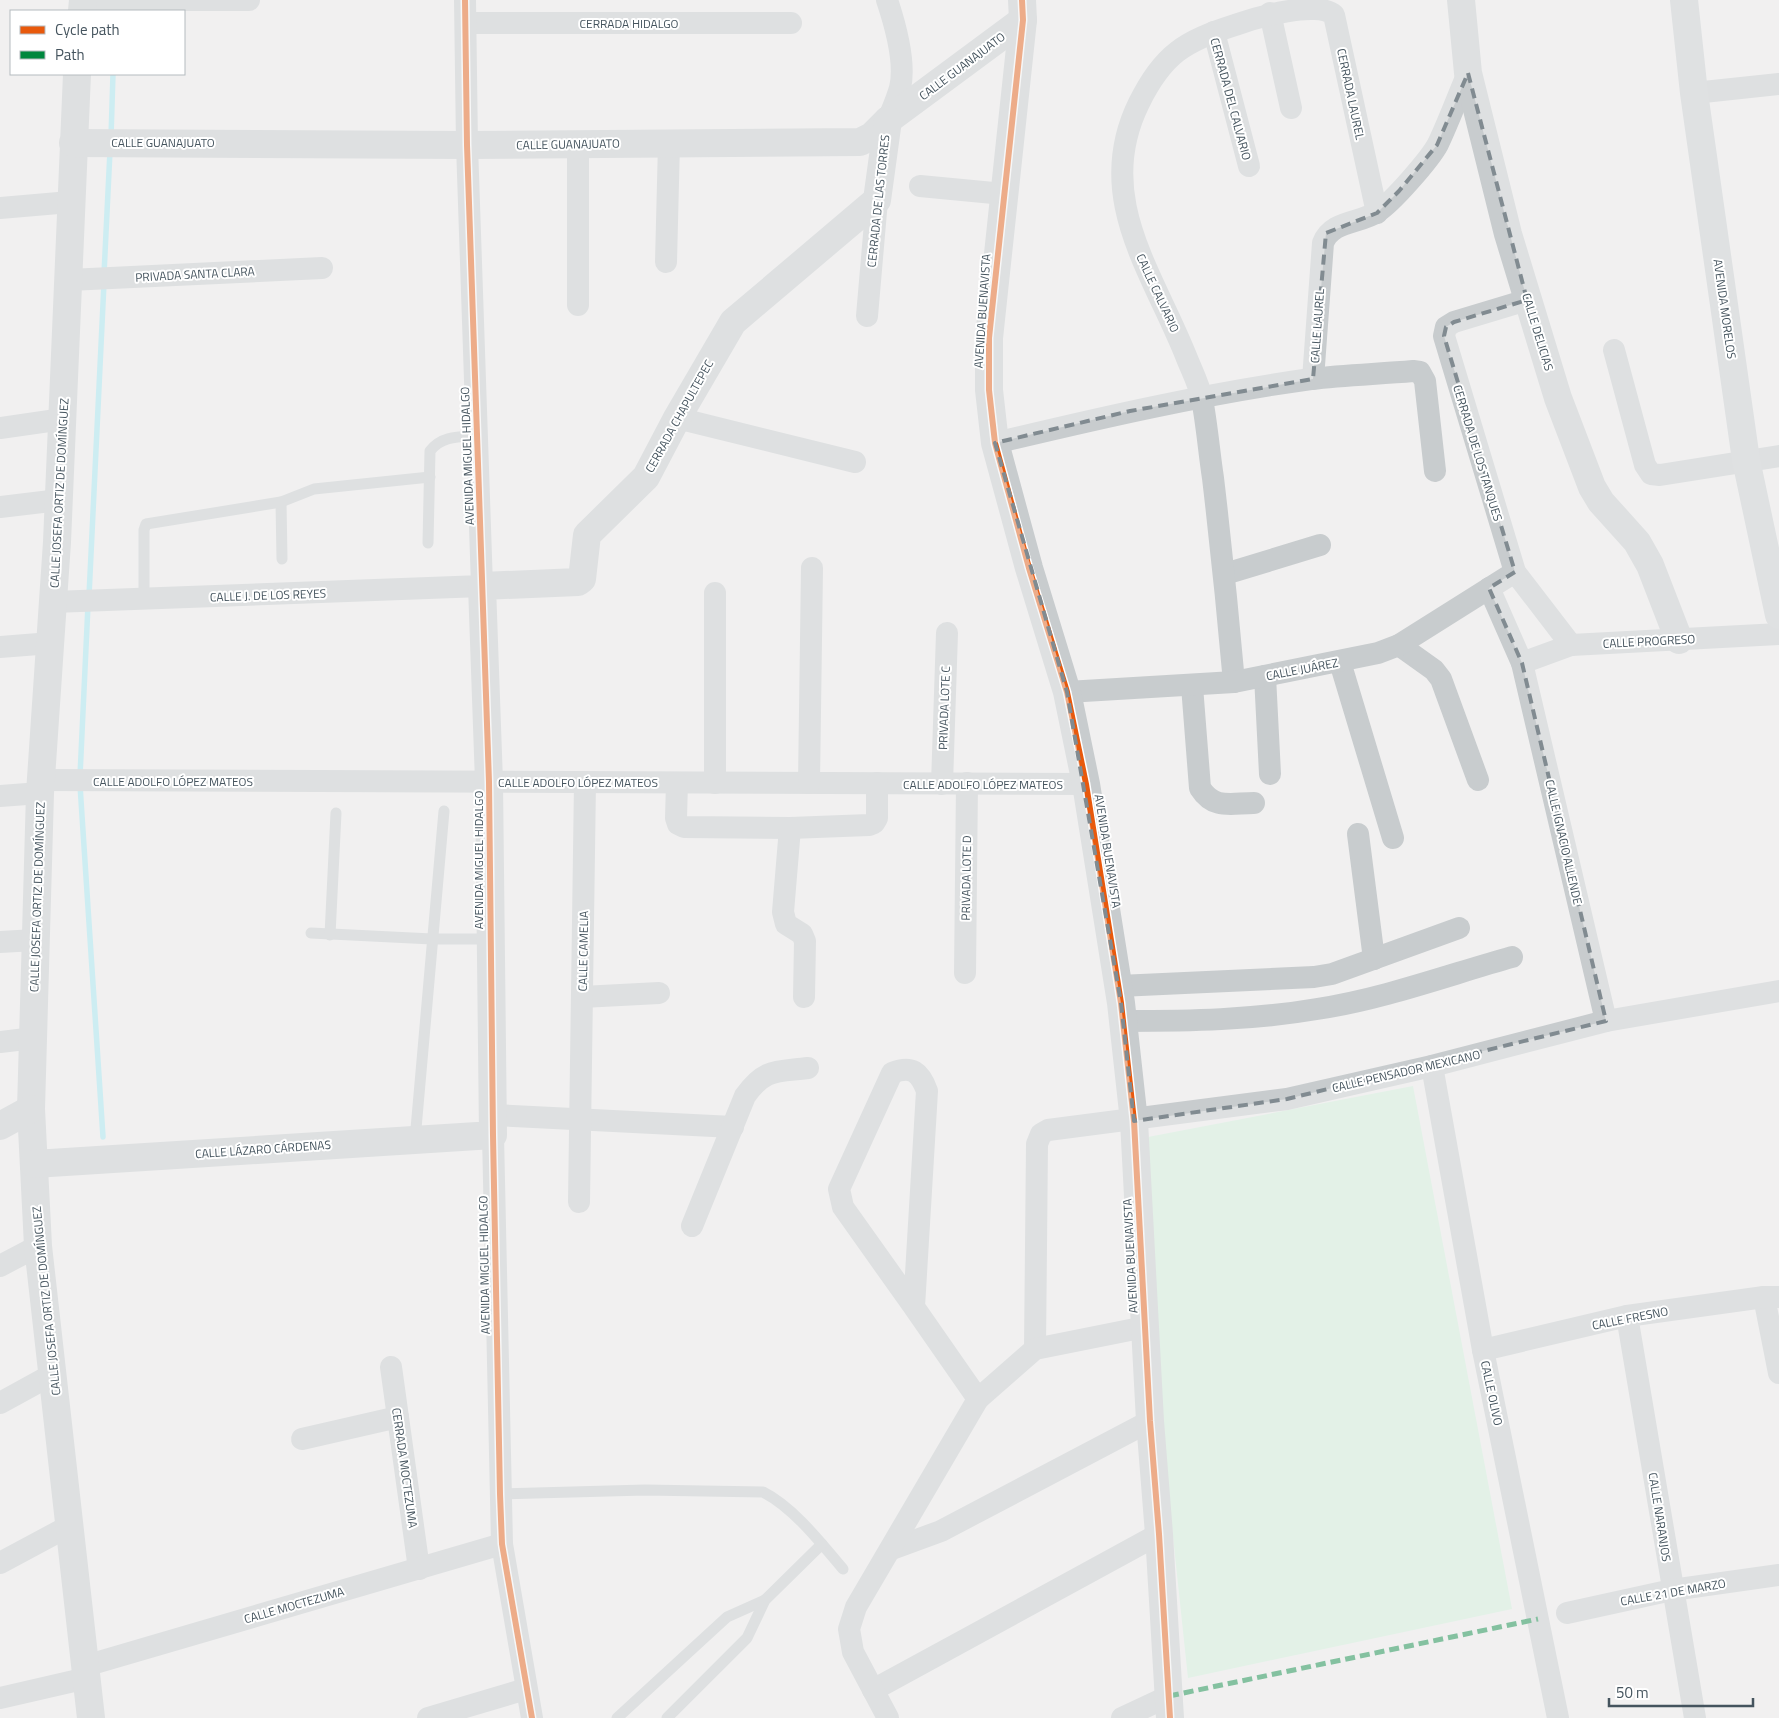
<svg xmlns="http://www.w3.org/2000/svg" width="1779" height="1718" viewBox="0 0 1779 1718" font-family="'Titillium Web',sans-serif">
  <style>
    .green { fill: #d2f2dc }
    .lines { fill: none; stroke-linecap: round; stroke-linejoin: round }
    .stream { stroke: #a3e8f3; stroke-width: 5.5 }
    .service { stroke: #c8ccce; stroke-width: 11 }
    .minor { stroke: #c8ccce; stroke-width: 22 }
    .tertiary { stroke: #c8ccce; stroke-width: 28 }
    .secondary { stroke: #caced1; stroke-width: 28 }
    .quiet { stroke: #00873e; stroke-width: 5; stroke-dasharray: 10 5; stroke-linecap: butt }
    .cycleway-casing { stroke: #fff; stroke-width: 9 }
    .cycleway { stroke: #e8590c; stroke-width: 6 }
    .marked { fill: none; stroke: #818b91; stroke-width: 4; stroke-dasharray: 10 6; stroke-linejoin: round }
    .labels { text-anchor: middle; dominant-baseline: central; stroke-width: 4; stroke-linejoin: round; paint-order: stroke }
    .street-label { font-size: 12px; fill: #45545e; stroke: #fff }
  </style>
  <rect width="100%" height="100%" fill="#f1f0f0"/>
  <polygon class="green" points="1413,1086 1512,1609 1188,1678 1164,1452 1148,1137"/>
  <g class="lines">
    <g class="stream">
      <polyline points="111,137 113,74"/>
      <polyline points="104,274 110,151"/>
      <polyline points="89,596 104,283"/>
      <polyline points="80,776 88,605"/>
      <polyline points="80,785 103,1137"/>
    </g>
    <g class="service">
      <polyline points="281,502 282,559"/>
      <path d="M 428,543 L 430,451 C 442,435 460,437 478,436"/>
      <polyline points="144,599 144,530 146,524 281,502 314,489 430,477"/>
      <polyline points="311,933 432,939 490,939"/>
      <polyline points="330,935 336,813"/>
      <polyline points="415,1140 444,811"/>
      <path d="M 500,1494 L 645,1490 L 763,1492 C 793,1507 821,1543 843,1569"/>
      <polyline points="617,1718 727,1617 765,1600"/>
      <polyline points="667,1718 747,1638 765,1600 822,1544"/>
    </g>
    <g class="minor">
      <polyline points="84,0 249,0"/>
      <path d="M 887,0 C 895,24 906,63 900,88 C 897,99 892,110 888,120"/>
      <polyline points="1270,13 1291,108"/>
      <polyline points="466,23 791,23"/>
      <polyline points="1214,32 1249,166"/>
      <polyline points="1694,93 1779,84"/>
      <polyline points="920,186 1004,194"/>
      <polyline points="0,208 70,202"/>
      <polyline points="666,262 669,143"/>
      <polyline points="69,280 322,268"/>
      <polyline points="1527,300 1454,322 1446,327 1444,336 1515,572 1571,645"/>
      <polyline points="578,305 578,144"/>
      <polyline points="867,316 877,200"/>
      <polyline points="1614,350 1645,465 1651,474 1660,475 1779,456"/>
      <path d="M 1313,379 L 1323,243 C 1332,220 1359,224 1377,212 C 1392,203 1430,159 1438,144 C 1449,121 1458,96 1468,73"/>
      <polyline points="677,418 855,462"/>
      <polyline points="0,428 63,419"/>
      <path d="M 995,443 C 1100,418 1204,394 1311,379 C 1344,375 1379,374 1413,371 L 1420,372 L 1425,381 L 1435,471"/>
      <polyline points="0,507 59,500"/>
      <polyline points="1225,574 1320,545"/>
      <polyline points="1489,588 1522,663 1606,1021"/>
      <polyline points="53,602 482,586 467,145 465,0"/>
      <polyline points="1399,645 1434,670 1441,679 1478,780"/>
      <polyline points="0,647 51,643"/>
      <polyline points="1340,662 1393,838"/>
      <polyline points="1522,663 1571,645 1779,634"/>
      <polyline points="1265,676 1270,774"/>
      <path d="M 1234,682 C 1228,614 1221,546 1213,478 C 1209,452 1207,425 1202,399 C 1199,384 1191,369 1186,356 C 1152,271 1093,196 1139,103 C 1163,54 1185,41 1235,25 C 1258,17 1317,0 1334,15 L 1377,213"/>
      <path d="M 1192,686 L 1200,788 C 1214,810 1231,803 1254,803"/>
      <polyline points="1067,692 1234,682 1378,653 1399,645 1515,572"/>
      <polyline points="41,780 1086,784"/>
      <polyline points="677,783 676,818 678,824 684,827 790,828 869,825 874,823 877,818 877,783"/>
      <polyline points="715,783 715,593"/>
      <polyline points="809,783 812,568"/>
      <polyline points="942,784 947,633"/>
      <polyline points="0,796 40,793"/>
      <polyline points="790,828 783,912 786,924 802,934 805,941 804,997"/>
      <polyline points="1358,834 1374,959"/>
      <polyline points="0,942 35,940"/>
      <polyline points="965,973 967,783"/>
      <polyline points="1119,986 1314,977 1332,974 1459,928"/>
      <polyline points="582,997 659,993"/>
      <path d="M 1124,1021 C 1189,1021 1253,1020 1317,1009 C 1383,999 1448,975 1512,957"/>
      <polyline points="0,1042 34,1038"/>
      <polyline points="1432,1066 1483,1350 1558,1718"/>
      <polyline points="493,1115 733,1127"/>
      <polyline points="493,1135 502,1544 532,1718"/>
      <polyline points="579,1202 585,782"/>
      <path d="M 692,1226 L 745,1096 C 765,1068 776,1072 808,1068"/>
      <polyline points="0,1266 38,1246"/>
      <polyline points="1764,1297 1779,1373"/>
      <path d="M 914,1307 L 843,1207 L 839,1189 L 892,1073 C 912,1065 920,1072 927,1091 L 914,1307 L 978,1399"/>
      <polyline points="1627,1316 1695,1718"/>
      <polyline points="1035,1349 1037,1144 1041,1134 1048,1130 1287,1099 1432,1066 1606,1021 1779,991"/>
      <polyline points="1483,1350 1627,1316 1764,1297 1779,1297"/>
      <polyline points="391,1367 419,1569"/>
      <polyline points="0,1403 53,1374"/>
      <polyline points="302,1439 398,1417"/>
      <polyline points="892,1549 941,1531 1150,1421"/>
      <polyline points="0,1563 69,1526"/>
      <polyline points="1567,1613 1672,1590 1779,1575"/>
      <polyline points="85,1666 502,1544"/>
      <polyline points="873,1690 1159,1534"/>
      <polyline points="0,1698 87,1678"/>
      <polyline points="428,1718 526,1689"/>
      <polyline points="888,1718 853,1652 849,1629 856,1607 978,1399 1035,1349 1145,1327"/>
      <polyline points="1122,1718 1169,1696"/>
    </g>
    <g class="tertiary">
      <polyline points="1022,0 1023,20 989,338 989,390 995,443 1029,568 1067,692 1086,784 1121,1003 1134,1121 1150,1421 1159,1534 1170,1718"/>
      <polyline points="1461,0 1468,73 1508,234 1558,398 1592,487 1601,502 1637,542 1650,565 1679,640"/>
      <polyline points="82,11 83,0"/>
      <polyline points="77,74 57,542 40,793 31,1109 38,1246 91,1718"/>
      <polyline points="73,143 467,145 860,142 872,136 888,120 1023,20"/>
      <polyline points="0,1126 31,1109"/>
      <polyline points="34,1164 493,1135 489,782 482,586 578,582 582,579 587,535 646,477 677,418 733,322 877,200 888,120"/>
    </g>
    <polyline class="secondary" points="1684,0 1694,93 1746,460 1779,615"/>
    <polyline class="quiet" points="1169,1696 1538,1619"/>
    <defs>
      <g id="cycleway">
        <polyline points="465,0 467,145 489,782 493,1135 500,1494 502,1544 532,1718"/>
        <polyline points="1022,0 1023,20 989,338 989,390 995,443 1029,568 1067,692 1086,784 1121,1003 1134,1121 1150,1421 1159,1534 1170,1718"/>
      </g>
    </defs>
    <use href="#cycleway" class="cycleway-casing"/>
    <use href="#cycleway" class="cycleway"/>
  </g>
  <path d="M0 0H1779V1718H0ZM 1468,73 L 1527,300 L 1454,322 L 1446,327 L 1444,336 L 1515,572 L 1489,588 L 1522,663 L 1606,1021 L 1287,1099 L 1134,1121 L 1121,1003 L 1067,692 L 995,443 L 1130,411 L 1313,379 L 1326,233 L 1377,213 L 1399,191 L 1437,145 Z" fill="#f1f0f0" fill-opacity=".55" fill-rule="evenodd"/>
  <path class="marked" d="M 1468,73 L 1527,300 L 1454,322 L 1446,327 L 1444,336 L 1515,572 L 1489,588 L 1522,663 L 1606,1021 L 1287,1099 L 1134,1121 L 1121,1003 L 1067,692 L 995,443 L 1130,411 L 1313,379 L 1326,233 L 1377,213 L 1399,191 L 1437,145 Z"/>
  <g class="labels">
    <g class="street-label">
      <text x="629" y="23">CERRADA HIDALGO</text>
      <text transform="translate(962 66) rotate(-37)">CALLE GUANAJUATO</text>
      <text transform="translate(1351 94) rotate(78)">CERRADA LAUREL</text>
      <text transform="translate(1231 99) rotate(75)">CERRADA DEL CALVARIO</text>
      <text x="163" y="142">CALLE GUANAJUATO</text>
      <text transform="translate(568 144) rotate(-1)">CALLE GUANAJUATO</text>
      <text transform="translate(878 201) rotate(-84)">CERRADA DE LAS TORRES</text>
      <text transform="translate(195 274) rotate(-3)">PRIVADA SANTA CLARA</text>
      <text transform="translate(1158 293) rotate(65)">CALLE CALVARIO</text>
      <text transform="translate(1725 309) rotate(82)">AVENIDA MORELOS</text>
      <text transform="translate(982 311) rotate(-86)">AVENIDA BUENAVISTA</text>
      <text transform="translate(1317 326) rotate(-86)">CALLE LAUREL</text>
      <text transform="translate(1538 332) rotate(73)">CALLE DELICIAS</text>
      <text transform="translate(679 416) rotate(-61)">CERRADA CHAPULTEPEC</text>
      <text transform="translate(1478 453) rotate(73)">CERRADA DE LOS TANQUES</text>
      <text transform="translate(467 456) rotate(-92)">AVENIDA MIGUEL HIDALGO</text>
      <text transform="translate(59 493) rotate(-87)">CALLE JOSEFA ORTIZ DE DOMÍNGUEZ</text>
      <text transform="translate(268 595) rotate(-2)">CALLE J. DE LOS REYES</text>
      <text transform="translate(1649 641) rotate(-3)">CALLE PROGRESO</text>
      <text transform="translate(1302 669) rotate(-11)">CALLE JUÁREZ</text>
      <text transform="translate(944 708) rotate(-88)">PRIVADA LOTE C</text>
      <text x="173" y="781">CALLE ADOLFO LÓPEZ MATEOS</text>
      <text x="578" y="782">CALLE ADOLFO LÓPEZ MATEOS</text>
      <text x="983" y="784">CALLE ADOLFO LÓPEZ MATEOS</text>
      <text transform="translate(1564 842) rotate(77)">CALLE IGNACIO ALLENDE</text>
      <text transform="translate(1108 851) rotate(81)">AVENIDA BUENAVISTA</text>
      <text transform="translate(478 860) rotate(-90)">AVENIDA MIGUEL HIDALGO</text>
      <text transform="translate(966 878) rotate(-89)">PRIVADA LOTE D</text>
      <text transform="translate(37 897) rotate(-88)">CALLE JOSEFA ORTIZ DE DOMÍNGUEZ</text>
      <text transform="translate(583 951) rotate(-89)">CALLE CAMELIA</text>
      <text transform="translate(1406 1071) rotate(-13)">CALLE PENSADOR MEXICANO</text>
      <text transform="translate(263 1149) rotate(-4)">CALLE LÁZARO CÁRDENAS</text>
      <text transform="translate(1130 1256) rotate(-93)">AVENIDA BUENAVISTA</text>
      <text transform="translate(484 1265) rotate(-91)">AVENIDA MIGUEL HIDALGO</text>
      <text transform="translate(46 1301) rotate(-96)">CALLE JOSEFA ORTIZ DE DOMÍNGUEZ</text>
      <text transform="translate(1630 1318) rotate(-11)">CALLE FRESNO</text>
      <text transform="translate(1492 1393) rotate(78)">CALLE OLIVO</text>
      <text transform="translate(405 1468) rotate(82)">CERRADA MOCTEZUMA</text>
      <text transform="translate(1660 1517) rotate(81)">CALLE NARANJOS</text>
      <text transform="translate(1673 1592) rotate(-10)">CALLE 21 DE MARZO</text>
      <text transform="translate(294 1605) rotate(-16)">CALLE MOCTEZUMA</text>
    </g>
  </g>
  <rect x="10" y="10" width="175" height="65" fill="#ffffff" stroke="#b5bbbf"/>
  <rect x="20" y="26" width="25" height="8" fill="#e8590c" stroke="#b5bbbf"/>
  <text x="55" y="35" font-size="15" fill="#45545e">Cycle path</text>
  <rect x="20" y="51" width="25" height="8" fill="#00873e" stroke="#b5bbbf"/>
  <text x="55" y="60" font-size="15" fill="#45545e">Path</text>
  <path d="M1609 1698v8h144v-8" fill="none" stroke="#45545e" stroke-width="2.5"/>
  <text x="1616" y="1698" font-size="15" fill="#45545e" stroke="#ffffff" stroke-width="4" paint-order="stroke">50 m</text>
</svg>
